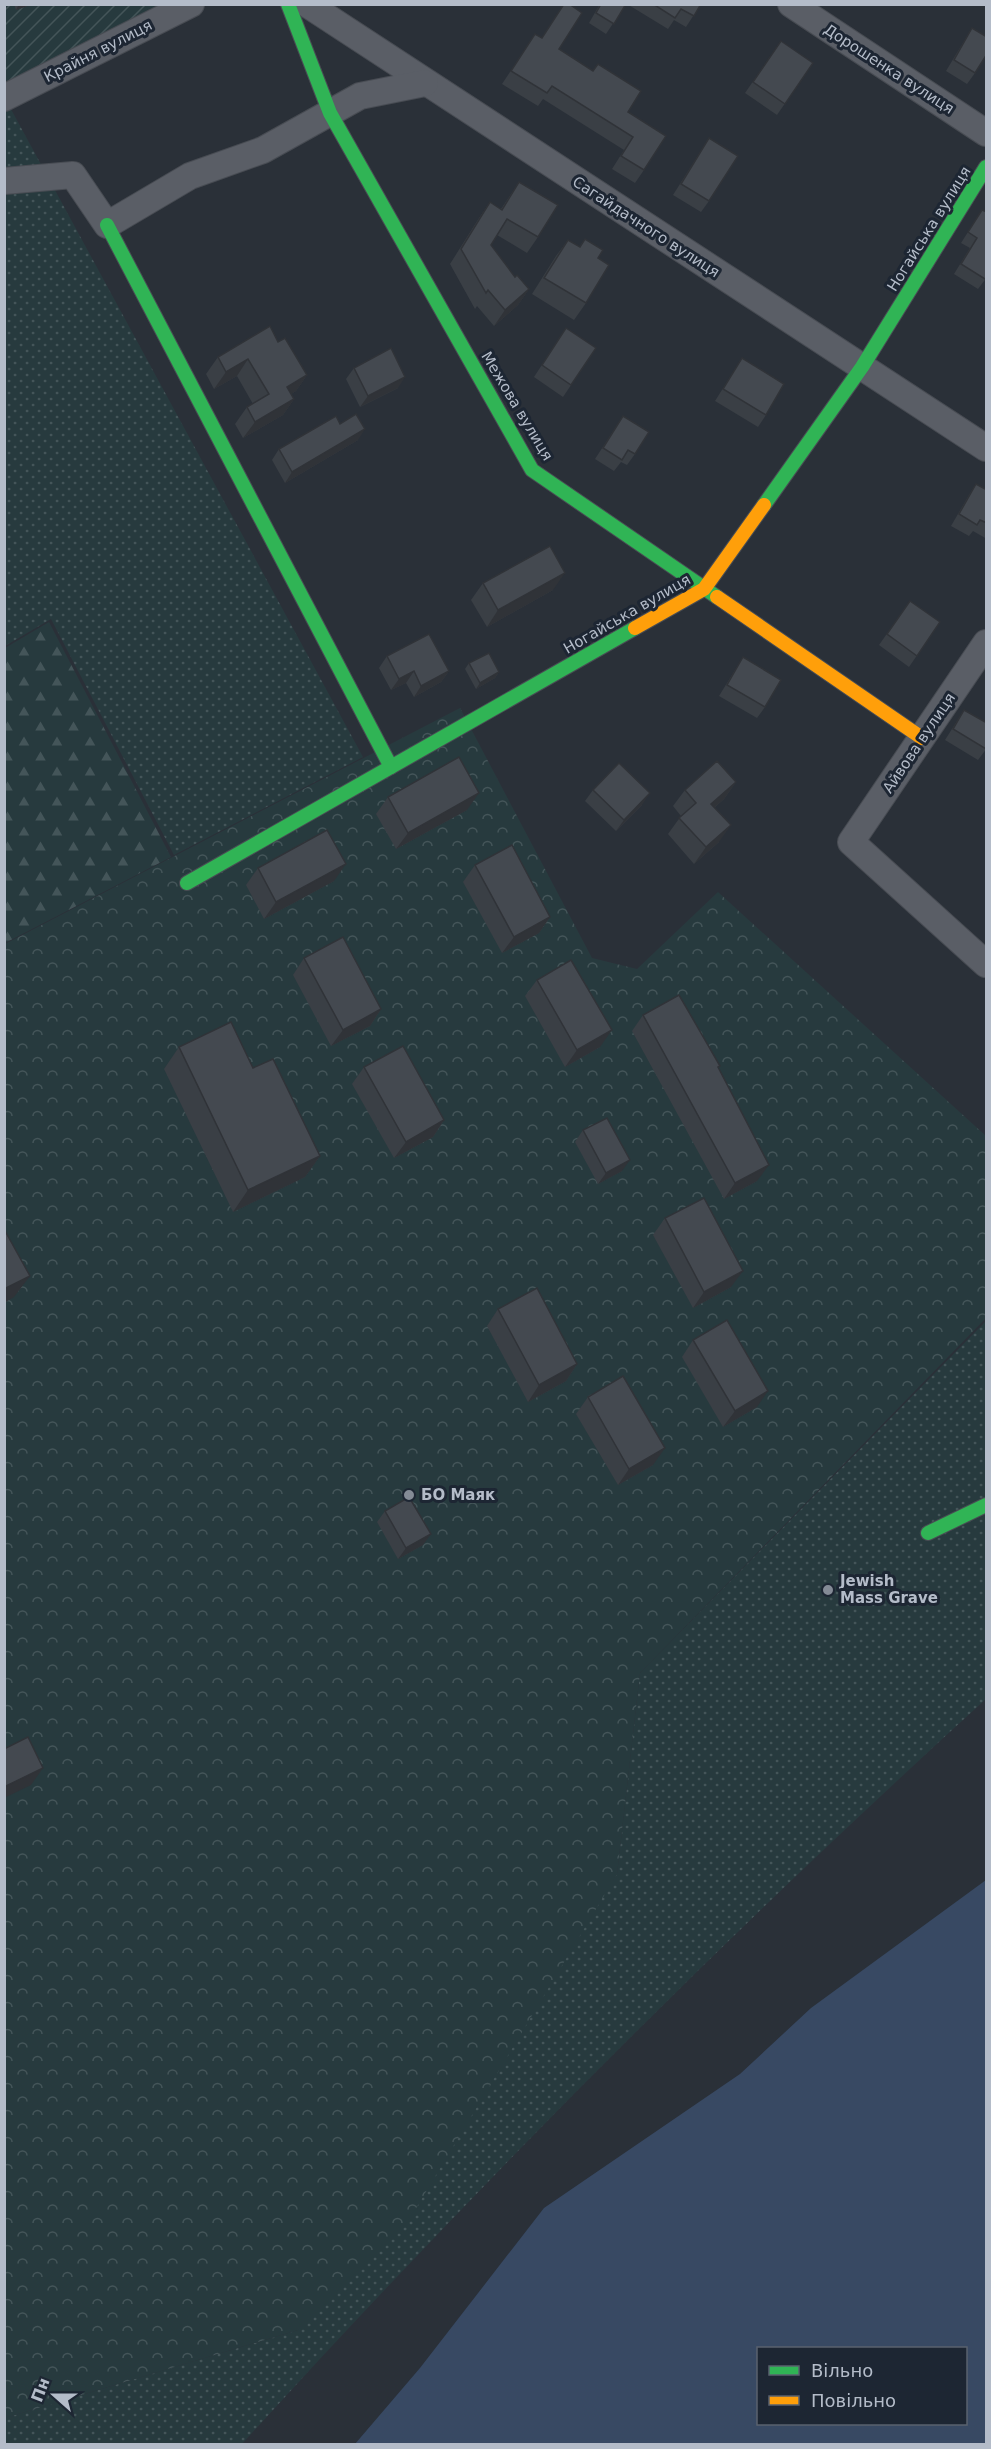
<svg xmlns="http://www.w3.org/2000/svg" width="991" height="2449" viewBox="0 0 991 2449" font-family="'DejaVu Sans',sans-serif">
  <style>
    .grass { fill: url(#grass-dots) }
    .forest { fill: url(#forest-firs) }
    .park { fill: url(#park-crowns) }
    .garden { fill: url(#garden-furrows) }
    .water { fill: #384963; fill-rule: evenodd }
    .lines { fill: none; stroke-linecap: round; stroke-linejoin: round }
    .street-casing { stroke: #484c53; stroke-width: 28 }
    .fast-casing { stroke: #484c53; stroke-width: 16 }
    .slow-casing { stroke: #484c53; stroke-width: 16 }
    .street { stroke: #5a5e66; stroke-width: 26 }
    .fast { stroke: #30b455; stroke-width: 14 }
    .slow { stroke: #ff9f0a; stroke-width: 14 }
    .wall { fill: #3a3f45 }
    .shaded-wall { fill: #303338 }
    .building { fill: #444950; stroke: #303338; stroke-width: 1.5 }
    .poi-dot { fill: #848b96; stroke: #1d2633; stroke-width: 2 }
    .labels { text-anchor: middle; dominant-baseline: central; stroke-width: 6; stroke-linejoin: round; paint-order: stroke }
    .street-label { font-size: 15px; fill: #b4bcc9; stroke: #1d2633 }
    .poi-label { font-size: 15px; font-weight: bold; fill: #b4bcc9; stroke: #1d2633; text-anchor: start }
  </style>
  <defs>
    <pattern id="grass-dots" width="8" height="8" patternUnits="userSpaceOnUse" patternTransform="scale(1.5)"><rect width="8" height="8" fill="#273a3e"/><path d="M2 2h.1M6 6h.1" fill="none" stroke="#445559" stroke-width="1.8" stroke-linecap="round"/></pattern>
    <pattern id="forest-firs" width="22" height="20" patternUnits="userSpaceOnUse" patternTransform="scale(1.5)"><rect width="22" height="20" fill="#273a3e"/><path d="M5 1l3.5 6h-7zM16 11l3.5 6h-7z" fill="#445559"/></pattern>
    <pattern id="park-crowns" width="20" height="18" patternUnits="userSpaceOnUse" patternTransform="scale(1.5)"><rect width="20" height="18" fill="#273a3e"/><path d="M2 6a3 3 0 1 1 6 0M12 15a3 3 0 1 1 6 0" fill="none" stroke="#445559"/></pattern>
    <pattern id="garden-furrows" width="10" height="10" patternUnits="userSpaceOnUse" patternTransform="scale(1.5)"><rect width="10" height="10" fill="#273a3e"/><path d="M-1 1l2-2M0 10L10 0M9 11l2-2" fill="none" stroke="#445559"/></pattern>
  </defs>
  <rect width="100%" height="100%" fill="#2a3038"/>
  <g class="grass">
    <polygon points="6,100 363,757 174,855 51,619 5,646"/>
    <path d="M 986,1321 L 986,1699 C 727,1935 478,2184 242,2444 L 5,2444 L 5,2418 L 298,2330 L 617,1874 L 640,1673 Z"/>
  </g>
  <polygon class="forest" points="49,622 171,857 5,943 5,648"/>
  <polygon class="park" points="460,708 592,958 637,969 718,892 986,1136 986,1318 640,1673 617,1874 406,2225 298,2330 5,2418 5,944"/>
  <polygon class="garden" points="5,5 191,5 5,98"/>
  <path class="water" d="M 986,1880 L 986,2444 L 355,2444 L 420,2368 L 544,2208 L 740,2074 L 811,2008 ZM 758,2348 L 966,2348 L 966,2424 L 758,2424 Z"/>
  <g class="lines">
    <defs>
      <g id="street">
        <polyline points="307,4 986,448"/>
        <polyline points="791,4 986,133"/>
        <polyline points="4,98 191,4"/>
        <polyline points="4,181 73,175 107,225 190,176 263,150 360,96 425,83"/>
        <polyline points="986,643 851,842 986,964"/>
      </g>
      <g id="fast">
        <polyline points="288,4 330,113 532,470 717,597"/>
        <polyline points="107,225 391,767"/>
        <polyline points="764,505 862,367 986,167"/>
        <polyline points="187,883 635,628"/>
        <polyline points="928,1533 986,1505"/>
      </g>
      <g id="slow">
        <polyline points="717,597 922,738"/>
        <polyline points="635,628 704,589 764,505"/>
      </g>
    </defs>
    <use href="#street" class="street-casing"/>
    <use href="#fast" class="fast-casing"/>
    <use href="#slow" class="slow-casing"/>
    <use href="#street" class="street"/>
    <use href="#fast" class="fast"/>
    <use href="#slow" class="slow"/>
  </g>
  <g class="wall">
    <polygon points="14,4 33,4 16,10"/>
    <polygon points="564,4 559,49 628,112 644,170 635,183 612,169 624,150 543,99 538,106 502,84 535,34 542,38"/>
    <polygon points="600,4 626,4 606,34 589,23"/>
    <polygon points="627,4 701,4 686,27 674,20 668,29"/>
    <polygon points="972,28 975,73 967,84 946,71"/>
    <polygon points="781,41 813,63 777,115 745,93"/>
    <polygon points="709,138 709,201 701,212 673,195"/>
    <polygon points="519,182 538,237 527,253 497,235 491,245 515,277 529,289 518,305 494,326 477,306 475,309 450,264 479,218 490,202 501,209"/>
    <polygon points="982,210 987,277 978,289 954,274 970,248 961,243"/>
    <polygon points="585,239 598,258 586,303 574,320 532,294 556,256 568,240 579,247"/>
    <polygon points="566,328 596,348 563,397 534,377"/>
    <polygon points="278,342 307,375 296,391 291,394 294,399 283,415 243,438 235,424 247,407 253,404 237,376 214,389 206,374 218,357"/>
    <polygon points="742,358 766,415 758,427 715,401"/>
    <polygon points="354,368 398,388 360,407 346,379"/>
    <polygon points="623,416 635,454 627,465 621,462 614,471 595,459"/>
    <polygon points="340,424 358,440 285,483 272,460 279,449"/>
    <polygon points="976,484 987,490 987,539 973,531 969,536 951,526 969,495"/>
    <polygon points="483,583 553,590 487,627 471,600"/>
    <polygon points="910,601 940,622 909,667 879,645"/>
    <polygon points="387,656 449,671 441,682 414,697 406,683 391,690 379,668"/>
    <polygon points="743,657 765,707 757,718 719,696"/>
    <polygon points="469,663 499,672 495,678 476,689 465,669"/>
    <polygon points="964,710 987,748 978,760 945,740"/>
    <polygon points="736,782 724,799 715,807 719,842 694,864 668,834 681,816 673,806 685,790"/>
    <polygon points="593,790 642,805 616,831 585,801"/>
    <polygon points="388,797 467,810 396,849 376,814"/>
    <polygon points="475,865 550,917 539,933 502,953 463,882"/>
    <polygon points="258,868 334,881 264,919 246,885"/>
    <polygon points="304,958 381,1009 370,1026 331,1046 293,975"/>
    <polygon points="537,980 600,1047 565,1067 525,996"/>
    <polygon points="643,1015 720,1066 718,1068 757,1181 724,1199 632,1031"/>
    <polygon points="179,1047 253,1068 320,1156 305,1177 233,1212 164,1069"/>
    <polygon points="364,1067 444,1120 433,1137 394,1158 352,1084"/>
    <polygon points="583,1130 622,1171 598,1184 575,1142"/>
    <polygon points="665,1218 731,1287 693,1308 653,1235"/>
    <polygon points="498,1309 577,1364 566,1381 528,1402 487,1326"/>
    <polygon points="693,1340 757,1407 723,1427 682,1357"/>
    <polygon points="588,1397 653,1465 618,1485 576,1414"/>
    <polygon points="385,1511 423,1545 398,1559 377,1522"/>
  </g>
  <g class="shaded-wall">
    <polygon points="19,4 33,4 16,10"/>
    <polygon points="529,289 518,305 494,326 505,310"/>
    <polygon points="248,359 237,376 214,389 226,372"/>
    <polygon points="307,375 296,391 276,403 287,387"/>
    <polygon points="405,377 398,388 360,407 368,396"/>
    <polygon points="294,399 283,415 243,438 255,422"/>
    <polygon points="365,429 358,440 285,483 292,472"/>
    <polygon points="565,573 553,590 487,627 498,610"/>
    <polygon points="414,671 406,683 391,690 399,679"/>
    <polygon points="449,671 441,682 414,697 421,686"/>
    <polygon points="499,672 495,678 476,689 480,683"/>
    <polygon points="736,782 724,799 700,820 711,804"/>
    <polygon points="479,793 467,810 396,849 408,833"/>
    <polygon points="650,793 642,805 616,831 624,820"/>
    <polygon points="731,825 719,842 694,864 706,847"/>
    <polygon points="346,864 334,881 264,919 276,902"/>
    <polygon points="550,917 539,933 502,953 514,937"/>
    <polygon points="381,1009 370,1026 331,1046 343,1030"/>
    <polygon points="612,1030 600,1047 565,1067 577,1050"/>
    <polygon points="444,1120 433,1137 394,1158 406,1142"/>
    <polygon points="320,1156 305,1177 233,1212 248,1190"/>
    <polygon points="630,1160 622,1171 598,1184 606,1173"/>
    <polygon points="769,1165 757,1181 724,1199 735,1183"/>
    <polygon points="743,1271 731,1287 693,1308 704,1292"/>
    <polygon points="30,1276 14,1297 4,1303 4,1289"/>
    <polygon points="577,1364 566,1381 528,1402 539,1385"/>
    <polygon points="768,1391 757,1407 723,1427 735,1411"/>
    <polygon points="665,1448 653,1465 618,1485 629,1469"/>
    <polygon points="431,1534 423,1545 398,1559 406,1548"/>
    <polygon points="43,1768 31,1785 4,1798 4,1787"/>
  </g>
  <g class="building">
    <polygon points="564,4 569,4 582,13 559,49 593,71 598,64 641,91 628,112 666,136 644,170 621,156 633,137 552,86 547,93 511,71 535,34 542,38"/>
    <polygon points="601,4 626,4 614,24 596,13"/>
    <polygon points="653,4 701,4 694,16 681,9 675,18"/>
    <polygon points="972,28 987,37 987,54 975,73 954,60"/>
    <polygon points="781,41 813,63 785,104 753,82"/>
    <polygon points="709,138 738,156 709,201 681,184"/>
    <polygon points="519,182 558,205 538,237 507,219 491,245 515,277 517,275 529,289 505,310 488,290 486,293 461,249 490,202 502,210"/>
    <polygon points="982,210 987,212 987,277 985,279 961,264 977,238 968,232"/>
    <polygon points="585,239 603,250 598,258 609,265 586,303 544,278 568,240 580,247"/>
    <polygon points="270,326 278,342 285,338 307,375 287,387 294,399 255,422 247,407 269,394 248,359 226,372 218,357"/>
    <polygon points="566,328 596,348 571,385 542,365"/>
    <polygon points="391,348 405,377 368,396 354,368"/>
    <polygon points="742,358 784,384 766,415 723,389"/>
    <polygon points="356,414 365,429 292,472 279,449 336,416 340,424"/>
    <polygon points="623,416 649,432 635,454 628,450 622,460 603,448"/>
    <polygon points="976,484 987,490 987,523 980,520 977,525 959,514"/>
    <polygon points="550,546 565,573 498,610 483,583"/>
    <polygon points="910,601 940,622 917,656 887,634"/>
    <polygon points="429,634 449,671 421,686 414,671 399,679 387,656"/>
    <polygon points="489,653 499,672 480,683 469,663"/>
    <polygon points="743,657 781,680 765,707 727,685"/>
    <polygon points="964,710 987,723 986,749 953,729"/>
    <polygon points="459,757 479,793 408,833 388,797"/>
    <polygon points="717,761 736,782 711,804 731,825 706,847 679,818 696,803 685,790"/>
    <polygon points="619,763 650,793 624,820 593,790"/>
    <polygon points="327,830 346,864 276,902 258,868"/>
    <polygon points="512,845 550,917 514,937 475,865"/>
    <polygon points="343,937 381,1009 343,1030 304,958"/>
    <polygon points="571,960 612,1030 577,1050 537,980"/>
    <polygon points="679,995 720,1066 718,1067 769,1165 735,1183 643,1015"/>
    <polygon points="231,1022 253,1068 273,1059 320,1156 248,1190 179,1047"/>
    <polygon points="403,1046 444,1120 406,1142 364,1067"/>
    <polygon points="607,1118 630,1160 606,1173 583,1130"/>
    <polygon points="704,1198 743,1271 704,1292 665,1218"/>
    <polygon points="4,1229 30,1276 4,1289"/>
    <polygon points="537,1288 577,1364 539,1385 498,1309"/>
    <polygon points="727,1320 768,1391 735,1411 693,1340"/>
    <polygon points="623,1376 665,1448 629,1469 588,1397"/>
    <polygon points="409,1497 431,1534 406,1548 385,1511"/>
    <polygon points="28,1737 43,1768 4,1787 4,1749"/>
  </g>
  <g class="poi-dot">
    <circle cx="409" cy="1495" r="6"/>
    <circle cx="828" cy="1590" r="6"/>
  </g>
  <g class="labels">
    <g class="street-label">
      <text transform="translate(98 51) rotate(-27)">Крайня вулиця</text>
      <text transform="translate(889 69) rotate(33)">Дорошенка вулиця</text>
      <text transform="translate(646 227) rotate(33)">Сагайдачного вулиця</text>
      <text transform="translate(929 229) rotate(-58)">Ногайська вулиця</text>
      <text transform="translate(517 406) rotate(59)">Межова вулиця</text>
      <text transform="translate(627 614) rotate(-30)">Ногайська вулиця</text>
      <text transform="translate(919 743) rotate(-56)">Айвова вулиця</text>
    </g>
    <g class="poi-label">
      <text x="421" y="1495">БО Маяк</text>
      <text x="840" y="1581">Jewish<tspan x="840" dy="17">Mass Grave</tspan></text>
    </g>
  </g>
  <rect width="991" height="2449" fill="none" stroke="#b4bcc9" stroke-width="12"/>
  <rect x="757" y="2347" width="210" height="78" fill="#1d2633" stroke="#59626f" stroke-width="1.5"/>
  <rect x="769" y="2366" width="30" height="9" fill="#30b455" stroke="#59626f" stroke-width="1.5"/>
  <text x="811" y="2377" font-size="18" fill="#b4bcc9">Вільно</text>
  <rect x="769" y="2396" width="30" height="9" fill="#ff9f0a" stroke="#59626f" stroke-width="1.5"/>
  <text x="811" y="2407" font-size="18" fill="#b4bcc9">Повільно</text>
  <g transform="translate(54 2395) rotate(291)" stroke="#1d2633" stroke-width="4.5" paint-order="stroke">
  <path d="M0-4.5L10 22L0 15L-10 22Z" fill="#b4bcc9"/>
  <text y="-9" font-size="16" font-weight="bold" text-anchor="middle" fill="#b4bcc9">Пн</text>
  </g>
</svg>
